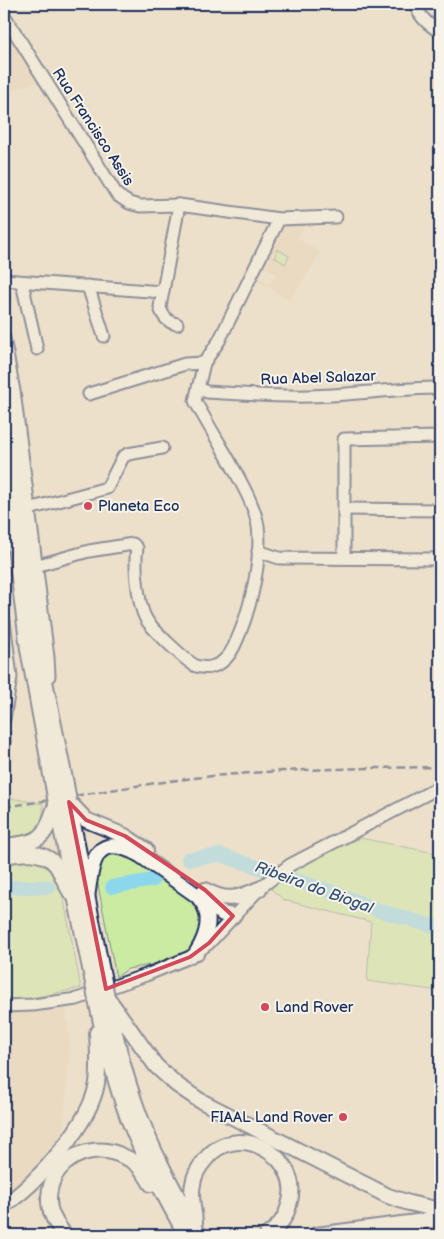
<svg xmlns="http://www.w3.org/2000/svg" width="444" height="1239" viewBox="0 0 444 1239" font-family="'Balsamiq Sans',sans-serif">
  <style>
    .built { fill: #e5d2b7 }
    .green { fill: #cbeba2; stroke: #738d80 }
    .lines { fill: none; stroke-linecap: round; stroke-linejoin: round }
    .river { stroke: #8dd7ed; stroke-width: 14 }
    .minor-casing { stroke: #1b2f5e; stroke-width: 15 }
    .major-casing { stroke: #1b2f5e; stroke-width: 18 }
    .minor { stroke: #f7f3e8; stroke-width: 11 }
    .major { stroke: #f7f3e8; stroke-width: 14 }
    .rail { stroke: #1b2f5e; stroke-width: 2.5; stroke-dasharray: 8 4; stroke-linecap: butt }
    .major-bridge-casing { stroke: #1b2f5e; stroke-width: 18; stroke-linecap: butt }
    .major-bridge { stroke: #f7f3e8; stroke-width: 14 }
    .marked { fill: none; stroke: #d1495b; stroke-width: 4; stroke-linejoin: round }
    .poi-dot { fill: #d1495b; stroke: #f7f3e8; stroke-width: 2 }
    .labels { text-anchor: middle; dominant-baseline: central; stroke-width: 4; stroke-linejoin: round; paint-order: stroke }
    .street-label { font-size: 15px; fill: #1b2f5e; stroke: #f7f3e8 }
    .poi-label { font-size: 15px; fill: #1b2f5e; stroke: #f7f3e8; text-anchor: start }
    .water-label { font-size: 16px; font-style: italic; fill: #32517b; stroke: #f7f3e8 }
  </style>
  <rect width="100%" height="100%" fill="#ece0cb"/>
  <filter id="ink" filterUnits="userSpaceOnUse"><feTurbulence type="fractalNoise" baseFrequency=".02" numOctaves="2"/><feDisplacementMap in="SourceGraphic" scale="10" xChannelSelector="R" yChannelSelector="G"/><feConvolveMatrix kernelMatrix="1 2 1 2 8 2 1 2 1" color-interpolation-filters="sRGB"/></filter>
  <g filter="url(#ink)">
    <g class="built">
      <polygon points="4,24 38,81 4,94"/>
      <polygon points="289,225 305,225 297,238 321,253 289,301 257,280 259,277 269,284 276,274 265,267 281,232 284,227"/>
      <polygon points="66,1007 70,1047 63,1133 16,1188 4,1196 4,1011 33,1010"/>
    </g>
    <g class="green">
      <polygon points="277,249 289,256 285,264 278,259 275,258"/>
      <path d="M 4,797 L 43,804 C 45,831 28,839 4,843 Z"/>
      <polygon points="360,838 440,854 440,991 367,981 371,922 284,900 268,886 300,865"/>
      <path d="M 116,852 L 126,855 L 194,899 L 202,909 L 204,925 L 198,942 L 187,952 L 156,964 L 128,969 L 116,977 L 96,875 C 100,862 101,854 116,852 Z"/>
      <polygon points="30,859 48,865 60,880 81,988 26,999 4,999 4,863"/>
    </g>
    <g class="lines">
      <g class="river">
        <polyline points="188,859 221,855 344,896 380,911 440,928"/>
        <polyline points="4,887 49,887"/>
        <polyline points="112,887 153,880"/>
      </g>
      <defs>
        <g id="minor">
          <path d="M 415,4 C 420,18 428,24 440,32"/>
          <polyline points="4,15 117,195 129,203 140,206 179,205 279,219 336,217"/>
          <polyline points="4,280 162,292"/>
          <polyline points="22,283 37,349"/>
          <polyline points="88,286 104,336"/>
          <path d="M 177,324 C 167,322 163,317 160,307 L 179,205"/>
          <polyline points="4,338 14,391 48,657 49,676"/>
          <path d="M 198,388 L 207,392 C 242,394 276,397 310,396 C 354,395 397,388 440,388"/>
          <polyline points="89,394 185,364 204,363 219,341 279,219"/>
          <polyline points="29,509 107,488 123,457 128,454 162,448"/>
          <polyline points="344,509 440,510"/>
          <polyline points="258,551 279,558 440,559"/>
          <polyline points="344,557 344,439 440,437"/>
          <path d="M 35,566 L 89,551 L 133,544 L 137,548 C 134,564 138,605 146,619 C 151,628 187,662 196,666 C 200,667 206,668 211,667 C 229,663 235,645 241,630 C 252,602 262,556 258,526 C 254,503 240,481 229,460 C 218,441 206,421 195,401 L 204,363"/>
          <polyline points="4,621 11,677 4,719"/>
          <polyline points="4,736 4,744"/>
          <polyline points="4,1006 33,1005 77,999 146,975 190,957 209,943 261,887 290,865 440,787"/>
        </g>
        <g id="major">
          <polyline points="4,385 40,657 66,784"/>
          <polyline points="4,459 28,649 53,786"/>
          <polyline points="69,802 86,820 125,836 146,850"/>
          <polyline points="69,803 103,976"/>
          <polyline points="56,804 92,978"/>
          <path d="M 4,846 C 17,844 38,844 45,831 C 50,823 53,812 56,804"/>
          <path d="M 4,856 C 20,853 43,849 56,865 C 61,872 65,884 71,893"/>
          <path d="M 205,890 C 226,902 237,899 259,889"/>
          <path d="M 87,898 C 92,862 94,830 140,855 L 223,914 L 233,916"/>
          <path d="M 197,952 C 207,936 214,914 199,898"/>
          <polyline points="107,997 156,1066 177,1085 199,1100 388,1196 409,1203 440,1210"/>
          <path d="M 96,999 C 104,1039 114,1080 128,1118 C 144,1159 165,1197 186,1235"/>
          <path d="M 109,1004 C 115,1036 123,1067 133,1097 C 149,1146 174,1191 199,1235"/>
          <path d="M 4,1205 C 37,1185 91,1122 97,1083 C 99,1067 98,1049 97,1033"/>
          <path d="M 195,1222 C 194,1209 190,1196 193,1184 C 194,1175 199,1167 205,1160 C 236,1118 305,1157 289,1205 C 286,1218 278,1228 267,1235"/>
          <path d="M 65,1235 C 56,1224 48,1212 49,1197 C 51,1162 87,1142 118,1154 C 124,1157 131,1159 135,1163 C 142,1168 147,1177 151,1184"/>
          <polyline points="316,1235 440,1219"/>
          <polyline points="433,1235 440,1234"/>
        </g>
      </defs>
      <use href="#minor" class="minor-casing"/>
      <use href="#major" class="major-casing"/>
      <use href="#minor" class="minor"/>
      <use href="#major" class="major"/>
      <path class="rail" d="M 4,807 C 74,797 143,783 213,776 C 289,769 364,768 440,767"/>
      <defs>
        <g id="major-bridge">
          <polyline points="66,784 69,802"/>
          <polyline points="53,786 56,804"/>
          <polyline points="103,976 107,997"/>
          <polyline points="92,978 96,999"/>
        </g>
      </defs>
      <use href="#major-bridge" class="major-bridge-casing"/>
      <use href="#major-bridge" class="major-bridge"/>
    </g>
  </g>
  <path d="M0 0H444V1239H0ZM 69,802 L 86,820 L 125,836 L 205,890 L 233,916 L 209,943 L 190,957 L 106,989 Z" fill="#ece0cb" fill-opacity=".55" fill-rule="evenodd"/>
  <path class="marked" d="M 69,802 L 86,820 L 125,836 L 205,890 L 233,916 L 209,943 L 190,957 L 106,989 Z"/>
  <g class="poi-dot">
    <circle cx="88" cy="506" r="5"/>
    <circle cx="265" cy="1007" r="5"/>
    <circle cx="343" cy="1117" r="5"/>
  </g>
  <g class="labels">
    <g class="street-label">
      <text transform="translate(93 127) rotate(57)">Rua Francisco Assis</text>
      <text transform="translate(318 378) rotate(-2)">Rua Abel Salazar</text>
    </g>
    <g class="poi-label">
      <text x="98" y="506">Planeta Eco</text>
      <text x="275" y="1007">Land Rover</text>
      <text x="333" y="1117" text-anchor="end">FIAAL Land Rover</text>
    </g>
    <g class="water-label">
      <text transform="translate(314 888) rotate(20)">Ribeira do Biogal</text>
    </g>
  </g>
  <rect width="444" height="1239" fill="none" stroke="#f7f3e8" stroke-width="20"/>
  <rect x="10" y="10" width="424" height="1219" fill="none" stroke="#1b2f5e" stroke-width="2" filter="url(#ink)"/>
</svg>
